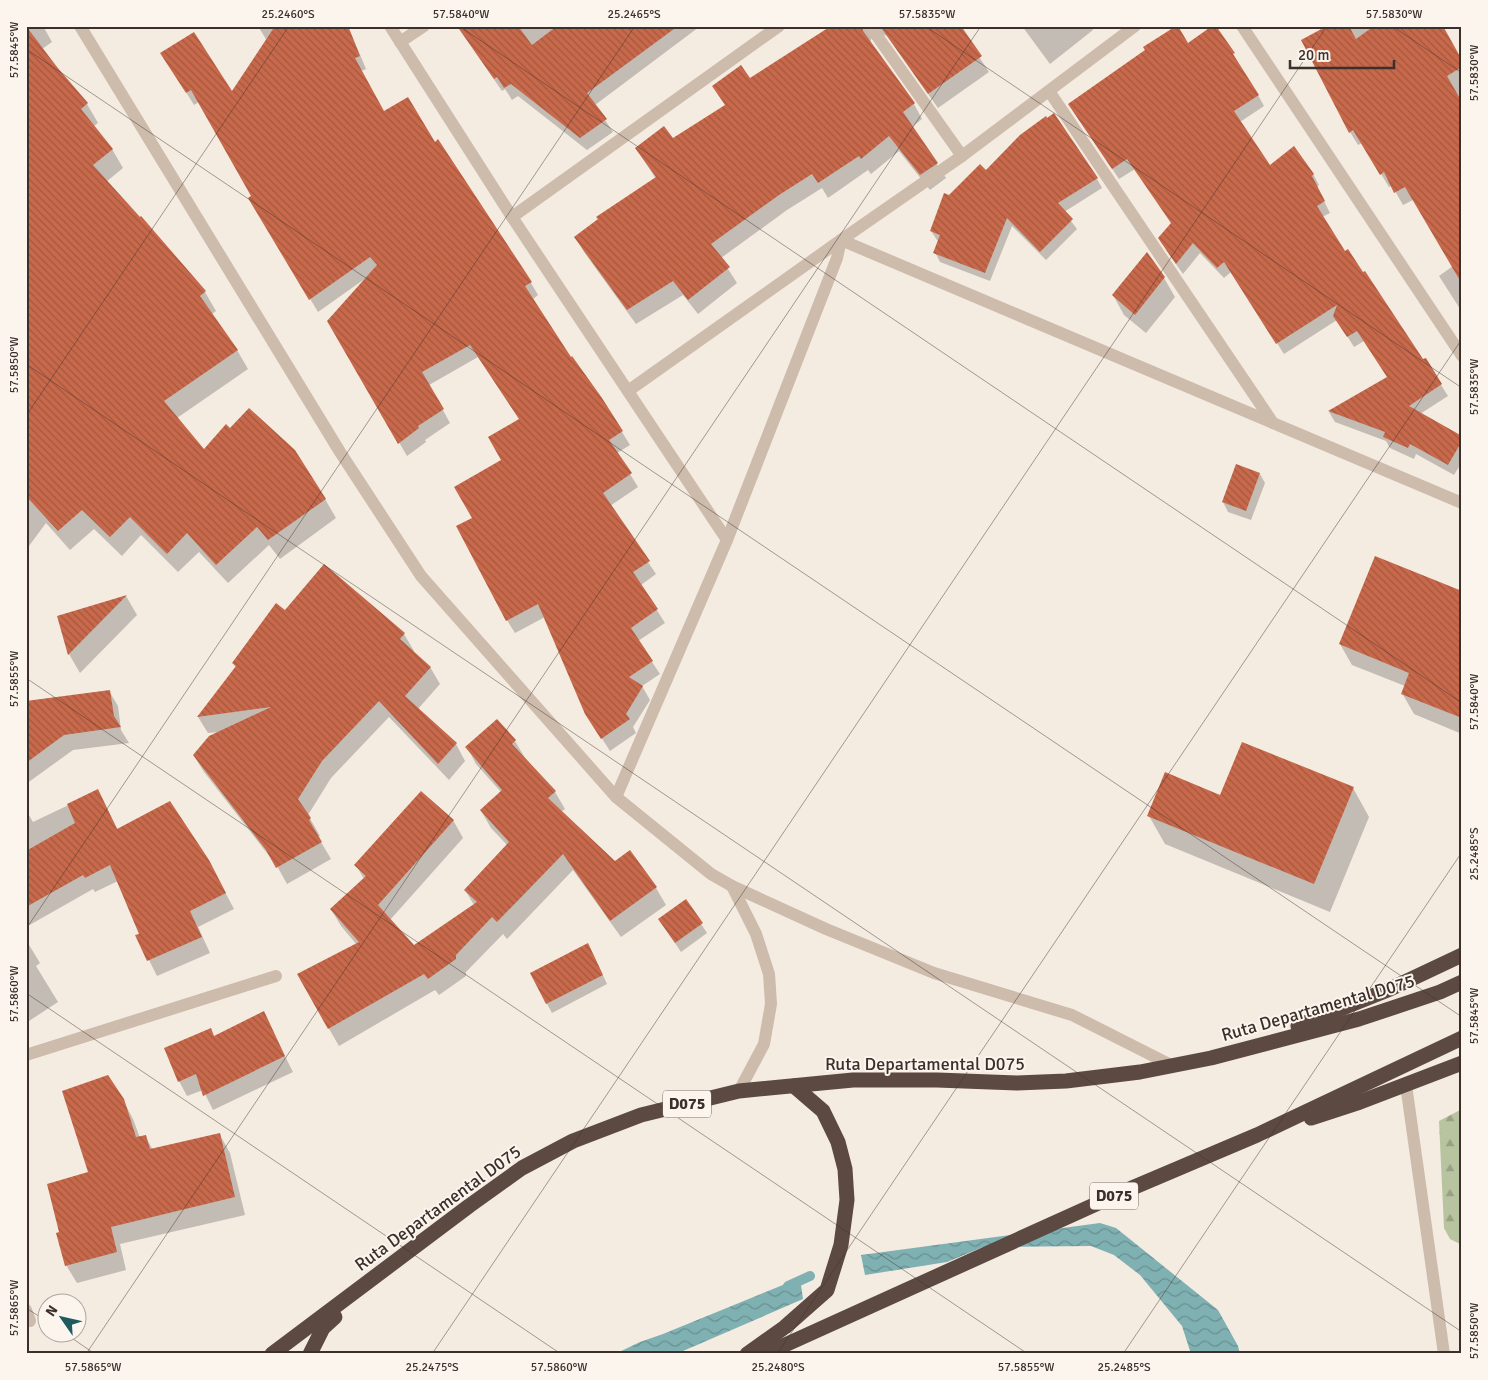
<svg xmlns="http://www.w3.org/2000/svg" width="1488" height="1380" viewBox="0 0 1488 1380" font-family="Signika,sans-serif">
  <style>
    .forest { fill: url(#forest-firs) }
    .water { fill: url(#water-waves) }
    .shadow { fill: #0003 }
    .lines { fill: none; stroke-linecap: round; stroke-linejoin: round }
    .stream { stroke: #7fb0b2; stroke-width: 10 }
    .building { fill: url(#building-back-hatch) }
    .minor { stroke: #cdbbac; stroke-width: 12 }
    .highway { stroke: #5c4a42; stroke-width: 15 }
    .ticks { fill: none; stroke: #3b302b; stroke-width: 1; stroke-opacity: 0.45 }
    .labels { text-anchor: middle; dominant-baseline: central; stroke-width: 4; stroke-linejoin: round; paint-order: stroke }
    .shield { fill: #fbf5ee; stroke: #756b66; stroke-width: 1 }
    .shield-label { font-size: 16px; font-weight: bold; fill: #3b302b }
    .street-label { font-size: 18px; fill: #3b302b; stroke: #fbf5ee }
    .neatline { fill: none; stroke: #3b302b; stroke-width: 2 }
    .ticks-label { font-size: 12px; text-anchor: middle; fill: #3b302b }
  </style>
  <defs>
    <pattern id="forest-firs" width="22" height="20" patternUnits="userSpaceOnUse" patternTransform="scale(1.25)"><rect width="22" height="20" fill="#b8c4a0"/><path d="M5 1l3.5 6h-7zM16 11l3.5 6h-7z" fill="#97a083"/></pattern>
    <pattern id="water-waves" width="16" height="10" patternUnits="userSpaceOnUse" patternTransform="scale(1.25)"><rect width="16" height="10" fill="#7fb0b2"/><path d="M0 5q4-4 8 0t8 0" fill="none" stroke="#699091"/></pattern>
    <pattern id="building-back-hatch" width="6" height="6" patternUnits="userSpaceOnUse" patternTransform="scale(1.25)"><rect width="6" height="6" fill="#c8694b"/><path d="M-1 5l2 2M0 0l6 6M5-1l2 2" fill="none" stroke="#a4573f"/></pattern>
  </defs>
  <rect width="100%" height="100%" fill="#f4ebe1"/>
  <polygon class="forest" points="1462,1109 1462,1245 1450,1239 1444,1228 1439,1121"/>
  <g class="water">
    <polygon points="1100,1223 1116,1228 1218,1310 1238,1346 1240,1354 1191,1354 1182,1326 1140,1275 1114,1255 1091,1246 983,1247 947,1262 865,1275 861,1255"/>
    <polygon points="800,1278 803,1299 676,1354 615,1354 640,1342 663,1334"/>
  </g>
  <g class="shadow">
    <polygon points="26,26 43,26 52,42 42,49 87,104 98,123 94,126 112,149 123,168 106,182 205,292 216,311 212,314 237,350 248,369 177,418 204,451 325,499 336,518 280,559 269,545 228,583 199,552 178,572 141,535 122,556 94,529 70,550 46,523 26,550"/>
    <polygon points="258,26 348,26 366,69 361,71 384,113 434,144 531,283 538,295 532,300 571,359 601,398 630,445 617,453 638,487 610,506 656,574 641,585 665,623 638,641 660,674 642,686 650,700 633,727 636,733 610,751 586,714 545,617 515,633 507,620 474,518 503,460 520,420 478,357 429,385 450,423 425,440 426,442 407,456 329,321 366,278 318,312 250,198 253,197 199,102 194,105 170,66 231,93 267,41"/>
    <polygon points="457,26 699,26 699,27 595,105 613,132 587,150 518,96 512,100 505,89 502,91"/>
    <polygon points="833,26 959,26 989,72 938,108 887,36 879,33 873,35 870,42 914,104 922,119 912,127 946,178 930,190 899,151 871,174 868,170 828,198 822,188 787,210 721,258 737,283 698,314 683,295 636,324 584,252 576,237 656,179 636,148 672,140 726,106 749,80"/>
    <polygon points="1022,26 1090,26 1093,30 1050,64"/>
    <polygon points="1322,26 1442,26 1462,62 1462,312 1439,276 1453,266 1413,200 1403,205 1392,186 1389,187 1362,143 1358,145 1350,132"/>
    <polygon points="1258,95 1264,106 1240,122 1269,167 1313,174 1319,185 1317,187 1330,213 1322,217 1344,253 1422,361 1425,359 1448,396 1420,414 1462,437 1462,462 1454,475 1416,454 1414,459 1390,448 1386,441 1335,422 1329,412 1388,378 1364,341 1354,347 1337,320 1284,354 1231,272 1224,278 1200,253 1183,274 1166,250 1172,224 1135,169 1119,179 1069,105"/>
    <polygon points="986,172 1097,179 1102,188 1064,212 1077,229 1046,260 1012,226 990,281 940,262 935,252 939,241 937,240 931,231 949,196"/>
    <polygon points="1164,278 1175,297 1146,333 1124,315 1113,295"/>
    <polygon points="1260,474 1265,483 1251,520 1228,512 1223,502"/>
    <polygon points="324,566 404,634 414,651 413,652 430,667 440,684 418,709 456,744 465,761 449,780 389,717 331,778 308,815 320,836 318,837 331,859 287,884 277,866 204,772 194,756 220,732 208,733 198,717 236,668 233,663 285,612"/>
    <polygon points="1462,592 1462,734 1414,714 1402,693 1405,686 1352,665 1340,644"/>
    <polygon points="126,596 137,615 80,673 69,654 58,617"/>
    <polygon points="109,691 118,706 121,730 129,743 73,750 26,784 26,702"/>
    <polygon points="497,721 515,741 525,758 555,792 565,809 561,812 615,862 630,852 656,888 666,905 621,937 573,870 507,939 503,934 466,972 466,976 439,995 435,990 339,1046 298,975 357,945 341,926 331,909 364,879 356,865 453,820 463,838 390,920 414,947 474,905 465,890 507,845 491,828 481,811 501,792 476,764 467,747"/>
    <polygon points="1353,788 1369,817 1330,912 1165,844 1149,816 1221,796"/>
    <polygon points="98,791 118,830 208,860 234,909 198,927 210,953 157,976 137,936 140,934 118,881 95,892 93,889 26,927 26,810 33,822"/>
    <polygon points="686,901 707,933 681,952 665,928"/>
    <polygon points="26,940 40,963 36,966 58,1002 26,1023"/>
    <polygon points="593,954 607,984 552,1013 531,974"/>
    <polygon points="263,1013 293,1072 213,1110 203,1090 187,1096 179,1081 214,1037"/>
    <polygon points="123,1100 133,1119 140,1138 145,1136 153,1150 220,1135 230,1153 245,1215 120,1244 126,1270 77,1283 66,1265 61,1233"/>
  </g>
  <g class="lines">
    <polyline class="stream" points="788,1286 810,1276"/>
  </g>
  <g class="building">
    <polygon points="26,26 57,67 88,103 81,109 113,149 93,165 140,217 141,216 206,291 200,296 238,350 164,401 204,449 226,424 230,428 249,408 295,450 326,499 268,540 257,527 216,565 187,533 167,554 130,517 110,537 82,510 58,531 26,496"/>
    <polygon points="275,26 348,26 360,56 355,58 384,111 408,97 435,142 438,139 532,282 525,286 571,357 572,356 602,398 623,431 609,440 632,473 603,493 650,561 633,572 658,609 631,628 653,661 629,677 643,686 626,714 630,719 601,739 585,714 538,604 506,621 456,526 472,518 454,487 501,460 488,437 519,419 470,345 422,372 444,409 418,426 419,428 398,444 327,321 377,265 370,257 309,300 248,198 251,196 191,90 186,93 160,53 194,32 232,91"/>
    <polygon points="457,26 518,26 532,45 557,26 678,26 587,93 607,119 580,138 511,84 504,88 497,77 494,79"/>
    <polygon points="831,26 862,26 863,31 915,103 903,112 938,163 920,175 889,136 861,159 859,156 818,183 812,174 779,195 711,244 730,267 688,300 673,281 627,310 574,237 598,219 596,217 656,177 635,148 664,126 673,138 725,105 712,86 741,65 750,78"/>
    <polygon points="880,26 961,26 982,56 928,94"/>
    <polygon points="1176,26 1178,26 1188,43 1212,26 1216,26 1235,53 1233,54 1259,95 1234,111 1270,165 1294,146 1314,174 1312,176 1325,201 1317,206 1345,251 1348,249 1363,272 1365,271 1423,359 1426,358 1442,384 1409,406 1462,436 1462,441 1448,465 1410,444 1408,448 1383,437 1385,432 1328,411 1387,377 1357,331 1347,337 1333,316 1337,305 1276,344 1224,262 1217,268 1193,243 1176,264 1158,238 1171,223 1127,159 1112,169 1068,104 1145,50 1143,47"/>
    <polygon points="1327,26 1349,26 1356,39 1374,26 1443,26 1462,60 1462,67 1447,76 1462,102 1462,284 1405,187 1394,193 1384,172 1380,175 1353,130 1349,133 1301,40"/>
    <polygon points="1054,113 1098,178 1058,203 1073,219 1040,252 1007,218 985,273 933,253 940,235 930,231 944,193 949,195 980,164 986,170 1020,135 1046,116 1047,118"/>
    <polygon points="1147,252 1165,277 1135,315 1112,295"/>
    <polygon points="1236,464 1260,473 1246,511 1222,502"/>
    <polygon points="1375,556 1462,591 1462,718 1401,694 1409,673 1339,644"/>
    <polygon points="324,564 405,633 400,639 431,667 405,696 457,743 438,764 379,701 322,761 298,799 311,818 309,820 322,842 276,868 266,850 193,755 209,736 271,707 197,717 236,666 232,663 276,603 285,610"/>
    <polygon points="127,595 68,655 57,616"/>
    <polygon points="110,690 114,716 121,727 64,735 26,763 26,701"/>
    <polygon points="497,719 516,740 512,744 556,791 548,798 615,861 630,850 657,887 610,921 563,854 497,922 492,917 456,955 456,959 428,979 424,974 328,1029 297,974 359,942 330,909 366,876 354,865 421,791 454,820 378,905 414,945 477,902 464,890 509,842 480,810 502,790 465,747"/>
    <polygon points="1242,742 1354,787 1314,884 1147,816 1165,772 1220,795"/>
    <polygon points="98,789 117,829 170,801 209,860 226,893 190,911 202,937 147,961 135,935 139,934 110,865 85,878 83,875 26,907 26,851 75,823 67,804"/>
    <polygon points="686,899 703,923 675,943 658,919"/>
    <polygon points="588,943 603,975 546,1004 530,973"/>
    <polygon points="264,1011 285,1056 203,1096 196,1074 178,1082 164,1048 211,1028 214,1036"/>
    <polygon points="108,1075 124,1099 136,1137 146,1135 150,1149 220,1133 235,1197 111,1227 117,1252 65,1266 56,1233 59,1232 47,1184 88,1172 62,1091"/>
  </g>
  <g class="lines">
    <g class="minor">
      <polyline points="80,26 340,452 421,576 616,797 711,874 732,886 826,929 934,973 1072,1015 1173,1066"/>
      <polyline points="390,26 512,217 727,540"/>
      <polyline points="870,26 962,156"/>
      <polyline points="1242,26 1462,356"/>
      <polyline points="400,42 424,26"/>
      <polyline points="1049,91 1273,423"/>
      <polyline points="512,217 779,26"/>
      <polyline points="628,391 841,240 1462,503"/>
      <polyline points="616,797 727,540 837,258 841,240 962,156 1135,26"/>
      <polyline points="732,886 756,934 769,974 771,1004 764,1044 739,1091"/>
      <polyline points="26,1055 276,976"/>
      <polyline points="1406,1085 1444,1354"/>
      <polyline points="26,1310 30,1321"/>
    </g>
    <g class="highway">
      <polyline points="1298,1026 1390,989 1462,955"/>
      <polyline points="1311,1118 1360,1102 1462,1063"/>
      <polyline points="272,1354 469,1206 522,1168 573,1141 641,1115 739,1091 853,1080 937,1080 1017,1083 1066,1081 1140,1072 1211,1058 1359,1019 1440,992 1462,982"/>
      <polyline points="310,1354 323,1328 335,1317"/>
      <polyline points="747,1354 785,1327 827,1290 841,1245 847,1200 845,1169 838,1142 823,1111 794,1086"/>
      <polyline points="765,1354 1125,1191 1257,1135 1462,1038"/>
    </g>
  </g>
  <path class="ticks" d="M 459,26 L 1462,703M 925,26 L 1462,388M 1392,26 L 1462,73M 26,49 L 1462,1017M 26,364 L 1462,1332M 26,416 L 289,26M 26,678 L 1028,1354M 26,929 L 635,26M 26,993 L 561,1354M 26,1308 L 48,1322M 63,1332 L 95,1354M 86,1354 L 981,26M 432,1354 L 1327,26M 777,1354 L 1462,339M 1123,1354 L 1462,852"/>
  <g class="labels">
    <g class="shield">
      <rect x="663" y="1090.5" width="48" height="27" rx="4"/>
      <rect x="1090" y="1182.5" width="48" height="27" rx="4"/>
    </g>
    <g class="shield-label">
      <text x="687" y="1104">D075</text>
      <text x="1114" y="1196">D075</text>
    </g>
    <g class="street-label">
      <text transform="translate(1318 1008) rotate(-16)">Ruta Departamental D075</text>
      <text x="925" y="1064">Ruta Departamental D075</text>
      <text transform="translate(438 1208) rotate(-36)">Ruta Departamental D075</text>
    </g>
  </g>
  <rect width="1488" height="1380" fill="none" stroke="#fbf5ee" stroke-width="55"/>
  <g transform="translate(62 1318) rotate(304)"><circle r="24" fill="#fbf5ee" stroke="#aea6a0"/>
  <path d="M0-4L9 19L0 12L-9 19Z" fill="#1f5a5e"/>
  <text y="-8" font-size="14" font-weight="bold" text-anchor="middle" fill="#3b302b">N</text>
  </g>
  <path d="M1290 60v8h104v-8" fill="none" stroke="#3b302b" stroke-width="2.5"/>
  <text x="1298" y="60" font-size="15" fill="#3b302b" stroke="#fbf5ee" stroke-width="4" paint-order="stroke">20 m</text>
  <rect x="28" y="28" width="1432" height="1324" class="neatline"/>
  <g class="ticks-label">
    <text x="288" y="18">25.2460°S</text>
    <text x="461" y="18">57.5840°W</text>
    <text x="634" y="18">25.2465°S</text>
    <text x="927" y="18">57.5835°W</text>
    <text x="1394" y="18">57.5830°W</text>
    <text transform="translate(14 50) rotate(-90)" y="4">57.5845°W</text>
    <text transform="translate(1474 73) rotate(-90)" y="4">57.5830°W</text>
    <text transform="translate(14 365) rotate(-90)" y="4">57.5850°W</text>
    <text transform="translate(1474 387) rotate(-90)" y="4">57.5835°W</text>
    <text transform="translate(14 679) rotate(-90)" y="4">57.5855°W</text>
    <text transform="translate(1474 702) rotate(-90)" y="4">57.5840°W</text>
    <text transform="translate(1474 854) rotate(-90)" y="4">25.2485°S</text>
    <text transform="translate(14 994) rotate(-90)" y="4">57.5860°W</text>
    <text transform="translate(1474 1016) rotate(-90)" y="4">57.5845°W</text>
    <text transform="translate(14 1308) rotate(-90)" y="4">57.5865°W</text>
    <text transform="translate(1474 1331) rotate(-90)" y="4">57.5850°W</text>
    <text x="93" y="1371">57.5865°W</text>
    <text x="432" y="1371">25.2475°S</text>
    <text x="559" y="1371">57.5860°W</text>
    <text x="778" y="1371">25.2480°S</text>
    <text x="1026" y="1371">57.5855°W</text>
    <text x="1124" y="1371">25.2485°S</text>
  </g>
</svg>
